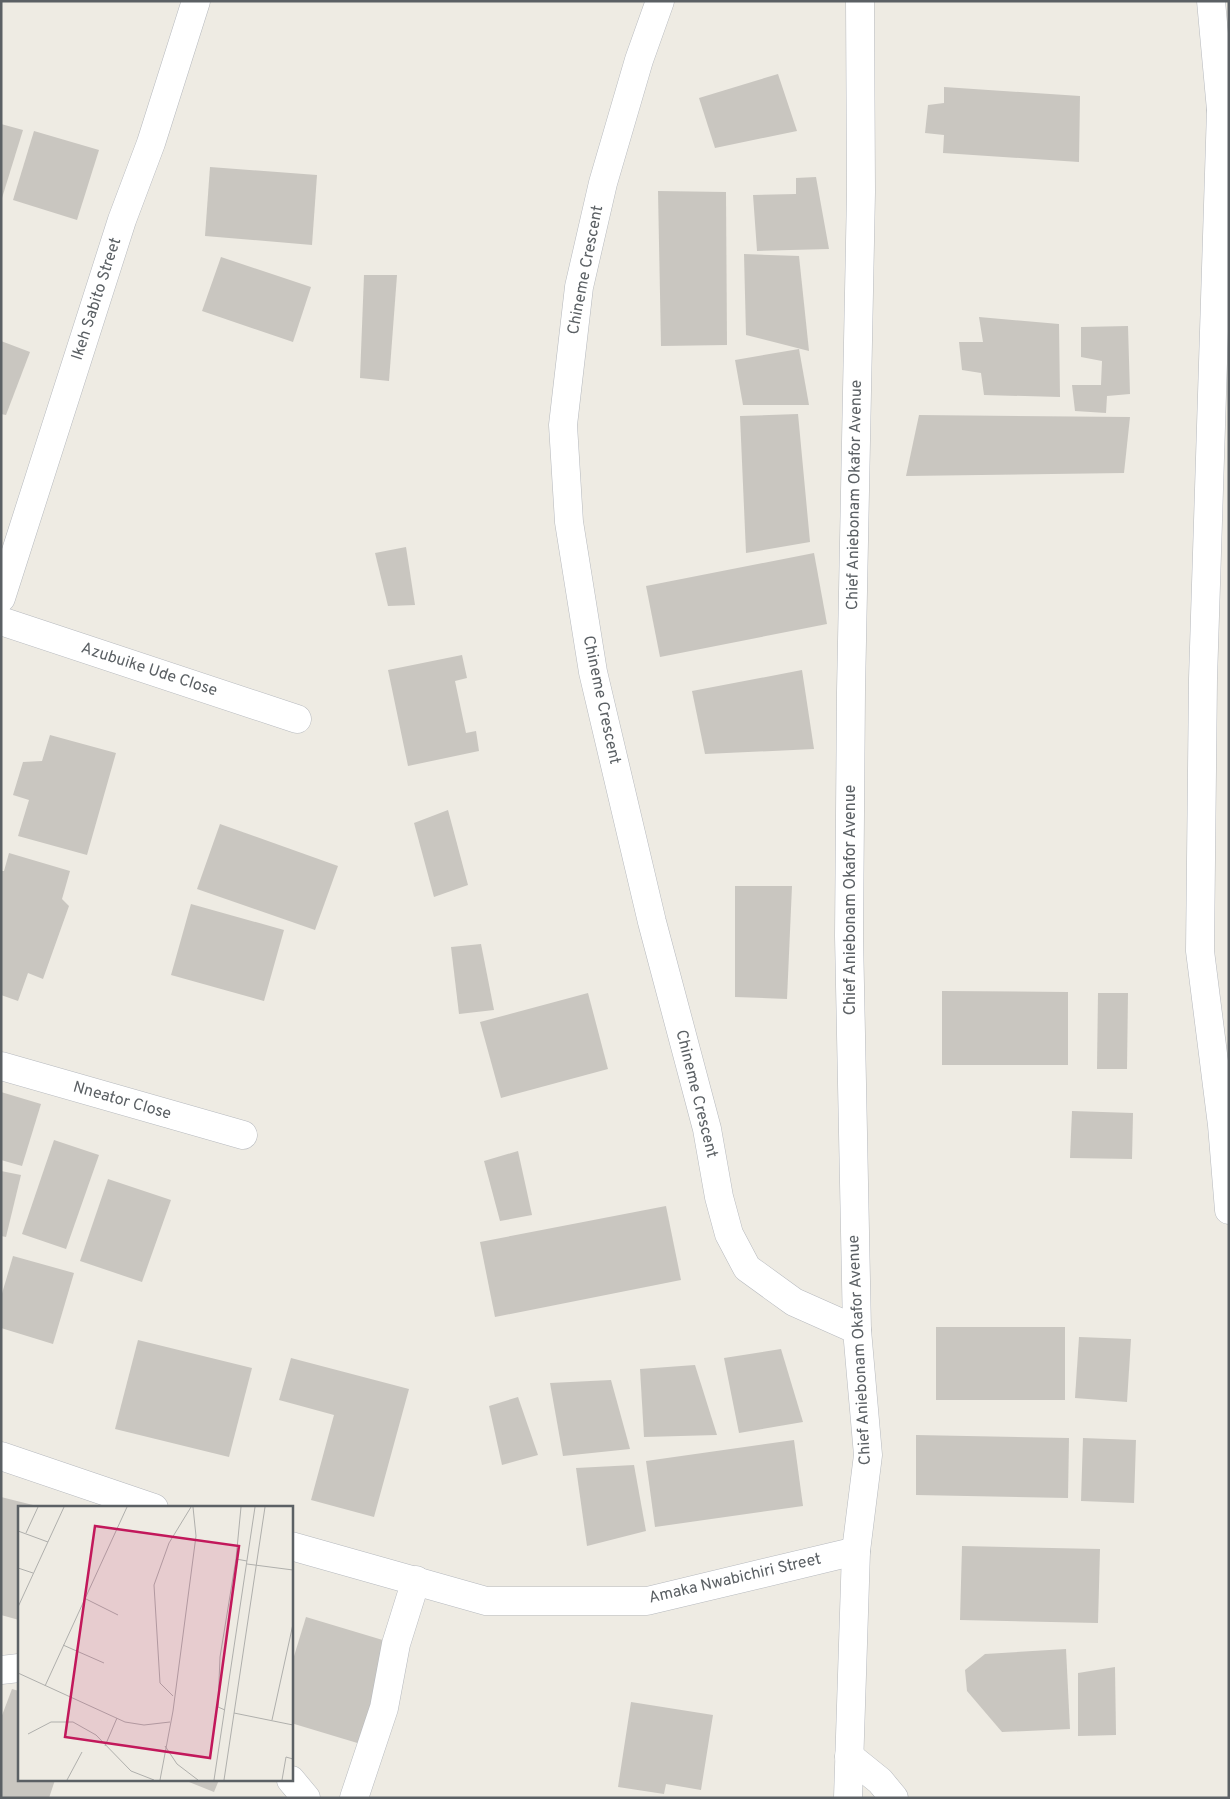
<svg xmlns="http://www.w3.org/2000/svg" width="1230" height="1799" viewBox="0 0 1230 1799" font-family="Overpass,sans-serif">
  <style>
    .building { fill: #c9c6c0 }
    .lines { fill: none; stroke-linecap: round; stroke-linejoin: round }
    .minor-casing { stroke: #b6b9be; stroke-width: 29 }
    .minor { stroke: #fff; stroke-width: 28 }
    .labels { text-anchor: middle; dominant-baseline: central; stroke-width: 4; stroke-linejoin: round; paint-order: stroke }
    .street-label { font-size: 16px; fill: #5b6064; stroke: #fff }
    .inset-road { fill: none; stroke: #afafac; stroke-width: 1 }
    .view { fill: #c2185b; fill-opacity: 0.15; stroke: #c2185b; stroke-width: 2.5 }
    .inset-edge { fill: none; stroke: #5b6064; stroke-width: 2.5 }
  </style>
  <rect width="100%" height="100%" fill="#eeebe3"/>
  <g class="building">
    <polygon points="778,74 797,131 715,148 699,98"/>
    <polygon points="944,87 1080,96 1079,162 943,153 944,135 925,133 928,105 944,103"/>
    <polygon points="1,124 23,130 2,198 1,198"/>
    <polygon points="34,131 99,150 77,220 13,200"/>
    <polygon points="210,167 317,175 312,245 205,236"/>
    <polygon points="816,177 829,249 757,251 753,195 796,194 796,178"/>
    <polygon points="658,191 726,192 727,345 661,346"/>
    <polygon points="744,254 799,256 809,351 746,335"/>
    <polygon points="221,257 311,287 293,342 202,311"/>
    <polygon points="364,275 397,275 389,381 360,378"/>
    <polygon points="979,317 1059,324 1060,397 984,395 981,373 962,370 959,342 983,342"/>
    <polygon points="1128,326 1130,394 1107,396 1106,413 1075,411 1072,385 1101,385 1102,361 1081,357 1081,327"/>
    <polygon points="1,341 30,352 6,415 1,414"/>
    <polygon points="799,349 809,405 743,405 735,360"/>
    <polygon points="798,414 810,542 746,553 740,416"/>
    <polygon points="919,415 1130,417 1124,473 906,476"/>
    <polygon points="406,547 415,605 388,606 375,553"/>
    <polygon points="814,553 827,624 660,657 646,586"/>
    <polygon points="462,655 467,678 455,681 466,733 476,731 479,751 408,766 388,670"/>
    <polygon points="802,670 814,749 705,754 692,691"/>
    <polygon points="50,735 116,753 87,855 18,836 29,800 13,795 23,762 42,761"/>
    <polygon points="448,810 468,885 434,897 414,823"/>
    <polygon points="220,824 338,866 315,930 197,889"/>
    <polygon points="9,853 70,871 62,899 69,906 43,979 28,973 18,1001 1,995 1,871 4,871"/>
    <polygon points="735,886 792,886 787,999 735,997"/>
    <polygon points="191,904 284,930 264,1001 171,975"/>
    <polygon points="481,944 494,1010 459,1014 451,947"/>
    <polygon points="942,991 1068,992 1068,1065 942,1065"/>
    <polygon points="588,993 608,1069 501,1098 480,1022"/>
    <polygon points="1098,993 1128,993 1127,1069 1097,1069"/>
    <polygon points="1,1092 41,1104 22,1166 1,1160"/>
    <polygon points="1072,1111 1133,1113 1132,1159 1070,1158"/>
    <polygon points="54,1140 99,1155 66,1249 22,1234"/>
    <polygon points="518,1151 532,1215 500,1221 484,1161"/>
    <polygon points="1,1171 21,1175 6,1237 1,1236"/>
    <polygon points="108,1179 171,1200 142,1282 80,1261"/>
    <polygon points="666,1206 681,1280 495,1317 480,1242"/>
    <polygon points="13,1256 74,1273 53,1344 1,1328 1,1297"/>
    <rect x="936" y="1327" width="129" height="73"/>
    <polygon points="1079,1337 1131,1339 1127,1402 1075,1398"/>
    <polygon points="138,1340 252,1368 229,1457 115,1429"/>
    <polygon points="781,1349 803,1422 739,1433 724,1358"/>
    <polygon points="291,1358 409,1389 374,1517 311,1500 334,1415 279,1400"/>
    <polygon points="695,1365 717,1435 644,1437 640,1369"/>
    <polygon points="611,1380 630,1449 563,1456 550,1383"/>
    <polygon points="518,1397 538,1455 502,1465 489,1406"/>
    <polygon points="916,1435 1069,1438 1068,1498 916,1495"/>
    <polygon points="1083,1438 1136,1440 1134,1503 1081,1501"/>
    <polygon points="794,1440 803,1506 655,1527 646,1461"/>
    <polygon points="634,1465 646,1531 587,1546 576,1468"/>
    <polygon points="1,1497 41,1507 19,1508 19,1620 1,1615"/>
    <polygon points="962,1546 1100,1549 1098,1623 960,1620"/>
    <polygon points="306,1617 396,1644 364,1745 291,1723 291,1666"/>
    <polygon points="1066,1649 1070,1729 1002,1732 967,1691 965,1670 985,1654"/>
    <polygon points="1115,1667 1116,1735 1078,1736 1078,1673"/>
    <polygon points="12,1689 19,1691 19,1780 55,1780 49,1798 1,1798 1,1718"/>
    <polygon points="631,1702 713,1715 701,1790 666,1784 664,1794 618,1787"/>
    <polygon points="184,1780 219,1780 214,1792"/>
  </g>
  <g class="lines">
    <defs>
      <g id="minor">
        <polyline points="660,1 639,60 603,183 579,287 563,425 569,522 593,672 652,922 707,1129 719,1197 729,1234 747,1268 794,1302 857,1330"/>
        <polyline points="1211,1 1221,110 1229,110"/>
        <polyline points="1221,110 1203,679 1200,951 1222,1125 1229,1210"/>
        <polyline points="1,598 122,220 151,143 196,1"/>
        <polyline points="1,621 297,719"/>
        <polyline points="1,1066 243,1135"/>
        <polyline points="1,1456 154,1508"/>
        <polyline points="291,1546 486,1601 647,1601 856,1551"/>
        <polyline points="1,1670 19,1668"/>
        <polyline points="849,1756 880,1781 894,1798"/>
        <polyline points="291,1780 306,1798"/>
        <polyline points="354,1798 384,1708 396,1644 416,1580"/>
        <polyline points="848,1798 856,1551 868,1455 857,1330 849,936 851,691 861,192 860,1"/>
      </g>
    </defs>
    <use href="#minor" class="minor-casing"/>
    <use href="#minor" class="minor"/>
  </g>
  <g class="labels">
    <g class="street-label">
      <text transform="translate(586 270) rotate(-79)">Chineme Crescent</text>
      <text transform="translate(97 299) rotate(-72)">Ikeh Sabito Street</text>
      <text transform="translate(855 495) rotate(-89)">Chief Aniebonam Okafor Avenue</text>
      <text transform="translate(149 670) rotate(18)">Azubuike Ude Close</text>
      <text transform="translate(601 700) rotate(78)">Chineme Crescent</text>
      <text transform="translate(851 900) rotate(-90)">Chief Aniebonam Okafor Avenue</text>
      <text transform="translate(696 1094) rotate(76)">Chineme Crescent</text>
      <text transform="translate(122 1101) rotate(16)">Nneator Close</text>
      <text transform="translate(860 1350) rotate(-93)">Chief Aniebonam Okafor Avenue</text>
      <text transform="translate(735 1579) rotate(-13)">Amaka Nwabichiri Street</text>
    </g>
  </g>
  <g transform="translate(18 1506)">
    <rect width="275" height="275" fill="#eeebe3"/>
    <path class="inset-road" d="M 223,1 L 218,53 L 229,55M 0,25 L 30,36M 8,27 L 20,1M 229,58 L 275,64M 0,62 L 15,67M 66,92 L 100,109M 0,101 L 46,1M 45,139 L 86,157M 0,167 L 107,216 L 126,219 L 152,216M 27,180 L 109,1M 155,190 L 142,177 L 136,79 L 151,37 L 173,1M 207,204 L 200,201 L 202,151 L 218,53M 216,207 L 275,219M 254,214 L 275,118M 10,228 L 33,216 L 55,216 L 78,229 L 113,265 L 136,274M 87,240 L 99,212M 147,240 L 159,258 L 180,274M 49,274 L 64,246M 142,274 L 155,205 L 178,30 L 175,1M 196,274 L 237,1M 206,274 L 247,1M 264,274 L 268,251 L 275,253"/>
    <path class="view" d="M 77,20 L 221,40 L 192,252 L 47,231 Z"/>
    <rect width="275" height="275" class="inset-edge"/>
  </g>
  <rect width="1230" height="1799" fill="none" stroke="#5b6064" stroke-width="5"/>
</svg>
